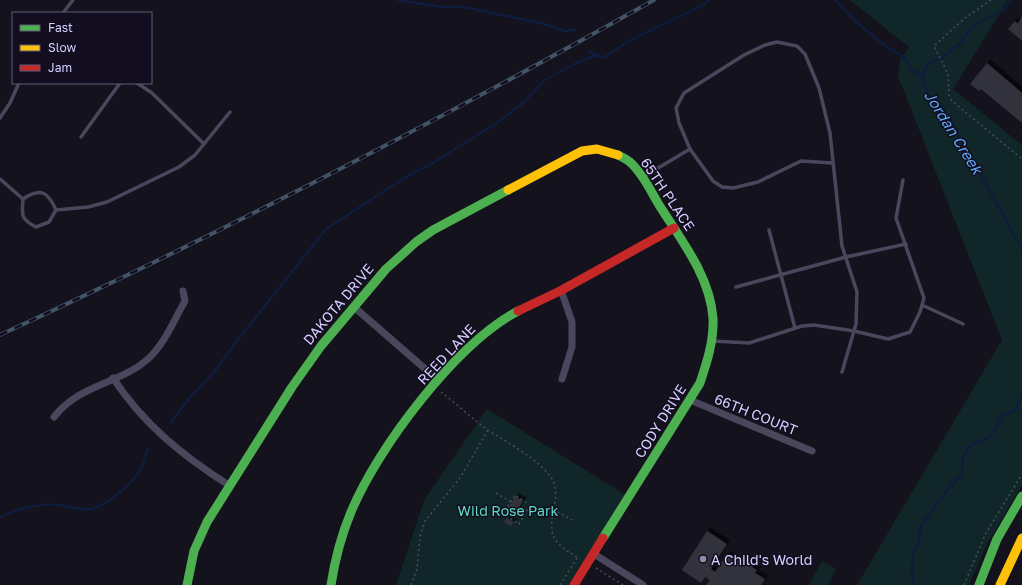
<svg xmlns="http://www.w3.org/2000/svg" width="1022" height="585" viewBox="0 0 1022 585" font-family="'Golos Text',sans-serif">
  <style>
    .green { fill: #112628 }
    .lines { fill: none; stroke-linecap: round; stroke-linejoin: round }
    .stream { stroke: #0e1c3d; stroke-width: 2.5 }
    .building { fill: #32303e; filter: url(#shadow) }
    .path { stroke: #444f5d; stroke-width: 1.5; stroke-dasharray: 2 3; stroke-linecap: butt }
    .lane { stroke: #4a475d; stroke-width: 3.5 }
    .street { stroke: #4a475d; stroke-width: 7 }
    .fast { stroke: #4caf50; stroke-width: 9 }
    .slow { stroke: #ffc107; stroke-width: 9 }
    .jam { stroke: #c62828; stroke-width: 9 }
    .rail-casing { stroke: #425466; stroke-width: 4 }
    .rail { stroke: #120e20; stroke-width: 2.5; stroke-dasharray: 8; stroke-linecap: butt }
    .poi-dot { fill: #938caf; stroke: #120e20; stroke-width: 1.5 }
    .labels { text-anchor: middle; dominant-baseline: central; stroke-width: 3; stroke-linejoin: round; paint-order: stroke }
    .street-label { font-size: 14px; fill: #d7cefe; stroke: #120e20 }
    .park-label { font-size: 14px; fill: #5ddbc3; stroke: #120e20 }
    .poi-label { font-size: 14px; fill: #d7cefe; stroke: #120e20; text-anchor: start }
    .water-label { font-size: 15px; font-style: italic; fill: #60a9fa; stroke: #120e20 }
  </style>
  <defs>
    <filter id="shadow"><feDropShadow dx="3.5" dy="-3.5" stdDeviation="0" flood-color="#0009"/></filter>
  </defs>
  <rect width="100%" height="100%" fill="#14121c"/>
  <g class="green">
    <polygon points="850,0 1008,0 953,89 1022,145 1022,485 987,544 969,585 857,585 1002,340 898,76 900,60 909,47"/>
    <polygon points="487,409 629,497 574,585 396,585 424,500"/>
    <polygon points="822,561 836,569 828,585 809,585"/>
  </g>
  <g class="lines">
    <g class="stream">
      <polyline points="397,0 442,7 463,7 541,23 565,31 575,30"/>
      <polyline points="835,0 856,22 884,45 905,58 912,70 922,76"/>
      <polyline points="1011,0 1005,9 972,27 959,44 945,56 927,65 922,76 930,100 938,103 949,118 1022,249"/>
      <polyline points="588,51 603,58 629,41 701,6 709,0"/>
      <polyline points="171,422 192,395 215,371 236,342 326,229 406,177 431,164 497,123 523,103 545,80 574,64 594,56"/>
      <path d="M 0,517 C 18,509 39,503 59,505 C 69,507 79,510 89,509 C 106,508 135,481 142,466 C 145,461 146,454 148,449"/>
      <polyline points="914,585 912,576 913,551 919,543 920,528 939,500 962,474 963,458 971,445 990,437 1004,415 1015,410 1022,396"/>
    </g>
  </g>
  <g class="building">
    <polygon points="1022,16 1022,41 1008,29 1015,21 1018,24"/>
    <polygon points="987,63 1022,93 1022,123 981,89 979,91 970,84"/>
    <polygon points="515,496 523,501 516,512 509,507"/>
    <polygon points="507,518 514,522 511,526 504,522"/>
    <polygon points="707,531 727,544 711,569 715,572 727,554 736,560 738,557 742,560 744,558 754,564 752,567 757,570 755,573 765,579 761,585 706,585 710,580 705,577 701,583 682,570"/>
  </g>
  <g class="lines">
    <g class="path">
      <polyline points="991,0 965,18 934,46 948,74 949,95 952,101 1022,159"/>
      <path d="M 441,392 C 457,404 472,419 488,430 C 507,443 543,461 553,481 C 556,488 556,495 555,502 C 548,536 550,541 580,559"/>
      <polyline points="496,493 511,502"/>
      <polyline points="530,505 519,524 503,514 515,495 534,508 560,513 574,521"/>
      <polyline points="596,568 623,585"/>
      <polyline points="411,585 417,569 420,536 425,521 460,478 488,430"/>
      <polyline points="560,585 577,558"/>
      <polyline points="964,585 986,533 1022,474"/>
    </g>
    <g class="lane">
      <polyline points="63,13 73,0"/>
      <polyline points="137,83 152,93 204,144"/>
      <polyline points="0,118 10,103 19,83"/>
      <polyline points="81,137 120,83"/>
      <polyline points="690,149 713,181 722,187 733,188 758,182 801,161 833,163"/>
      <polyline points="643,177 690,149 679,123 676,108 684,93 744,55 765,45 777,42 797,46 805,54 819,88 830,133 842,246 857,292 856,324 842,372"/>
      <path d="M 0,179 L 23,199 C 22,215 20,219 36,227 L 49,222 L 56,210 L 88,207 L 107,202 L 179,167 L 195,155 L 230,112"/>
      <path d="M 23,199 C 41,187 48,192 56,210"/>
      <polyline points="769,230 795,328"/>
      <polyline points="736,287 846,257 906,244"/>
      <polyline points="922,305 963,324"/>
      <polyline points="713,341 749,343 802,326 814,325 854,331 888,339 910,332 920,312 924,298 896,218 903,180"/>
    </g>
    <g class="street">
      <polyline points="561,290 572,322 572,347 562,379"/>
      <polyline points="354,307 438,380"/>
      <path d="M 113,378 C 144,425 183,456 230,486"/>
      <polyline points="690,400 812,451"/>
      <path d="M 54,417 C 81,383 121,384 149,358 C 165,343 174,320 185,301 L 183,291"/>
      <polyline points="594,554 643,585"/>
    </g>
    <g class="fast">
      <path d="M 603,538 L 700,383 C 707,362 714,341 713,318 C 710,277 682,241 661,208 C 652,194 644,175 631,163 C 627,159 622,157 618,155"/>
      <polyline points="187,585 194,551 207,522 292,387 321,346 386,269 416,242 433,230 508,190"/>
      <path d="M 331,585 C 335,559 341,536 351,512 C 378,447 456,344 518,311"/>
      <polyline points="979,585 997,539 1022,496"/>
    </g>
    <g class="slow">
      <polyline points="508,190 582,151 597,149 618,155"/>
      <polyline points="1000,585 1022,538"/>
    </g>
    <g class="jam">
      <polyline points="518,311 560,291 674,228"/>
      <polyline points="574,585 603,538"/>
    </g>
    <defs>
      <path id="rail" d="M 0,335 C 222,233 440,120 654,0"/>
    </defs>
    <use href="#rail" class="rail-casing"/>
    <use href="#rail" class="rail"/>
  </g>
  <circle class="poi-dot" cx="703" cy="559" r="4"/>
  <g class="labels">
    <g class="street-label">
      <text transform="translate(668 194) rotate(56)">65TH PLACE</text>
      <text transform="translate(338 304) rotate(-50)">DAKOTA DRIVE</text>
      <text transform="translate(446 354) rotate(-47)">REED LANE</text>
      <text transform="translate(756 414) rotate(22)">66TH COURT</text>
      <text transform="translate(660 421) rotate(-58)">CODY DRIVE</text>
    </g>
    <g class="park-label">
      <text x="508" y="510">Wild Rose Park</text>
    </g>
    <g class="poi-label">
      <text x="711" y="559">A Child's World</text>
    </g>
    <g class="water-label">
      <text transform="translate(954 132) rotate(58)">Jordan Creek</text>
    </g>
  </g>
  <rect x="12" y="12" width="140" height="72" fill="#120e20" stroke="#615b79"/>
  <rect x="20" y="25" width="20" height="6" fill="#4caf50" stroke="#615b79"/>
  <text x="48" y="32" font-size="12" fill="#d7cefe">Fast</text>
  <rect x="20" y="45" width="20" height="6" fill="#ffc107" stroke="#615b79"/>
  <text x="48" y="52" font-size="12" fill="#d7cefe">Slow</text>
  <rect x="20" y="65" width="20" height="6" fill="#c62828" stroke="#615b79"/>
  <text x="48" y="72" font-size="12" fill="#d7cefe">Jam</text>
</svg>
